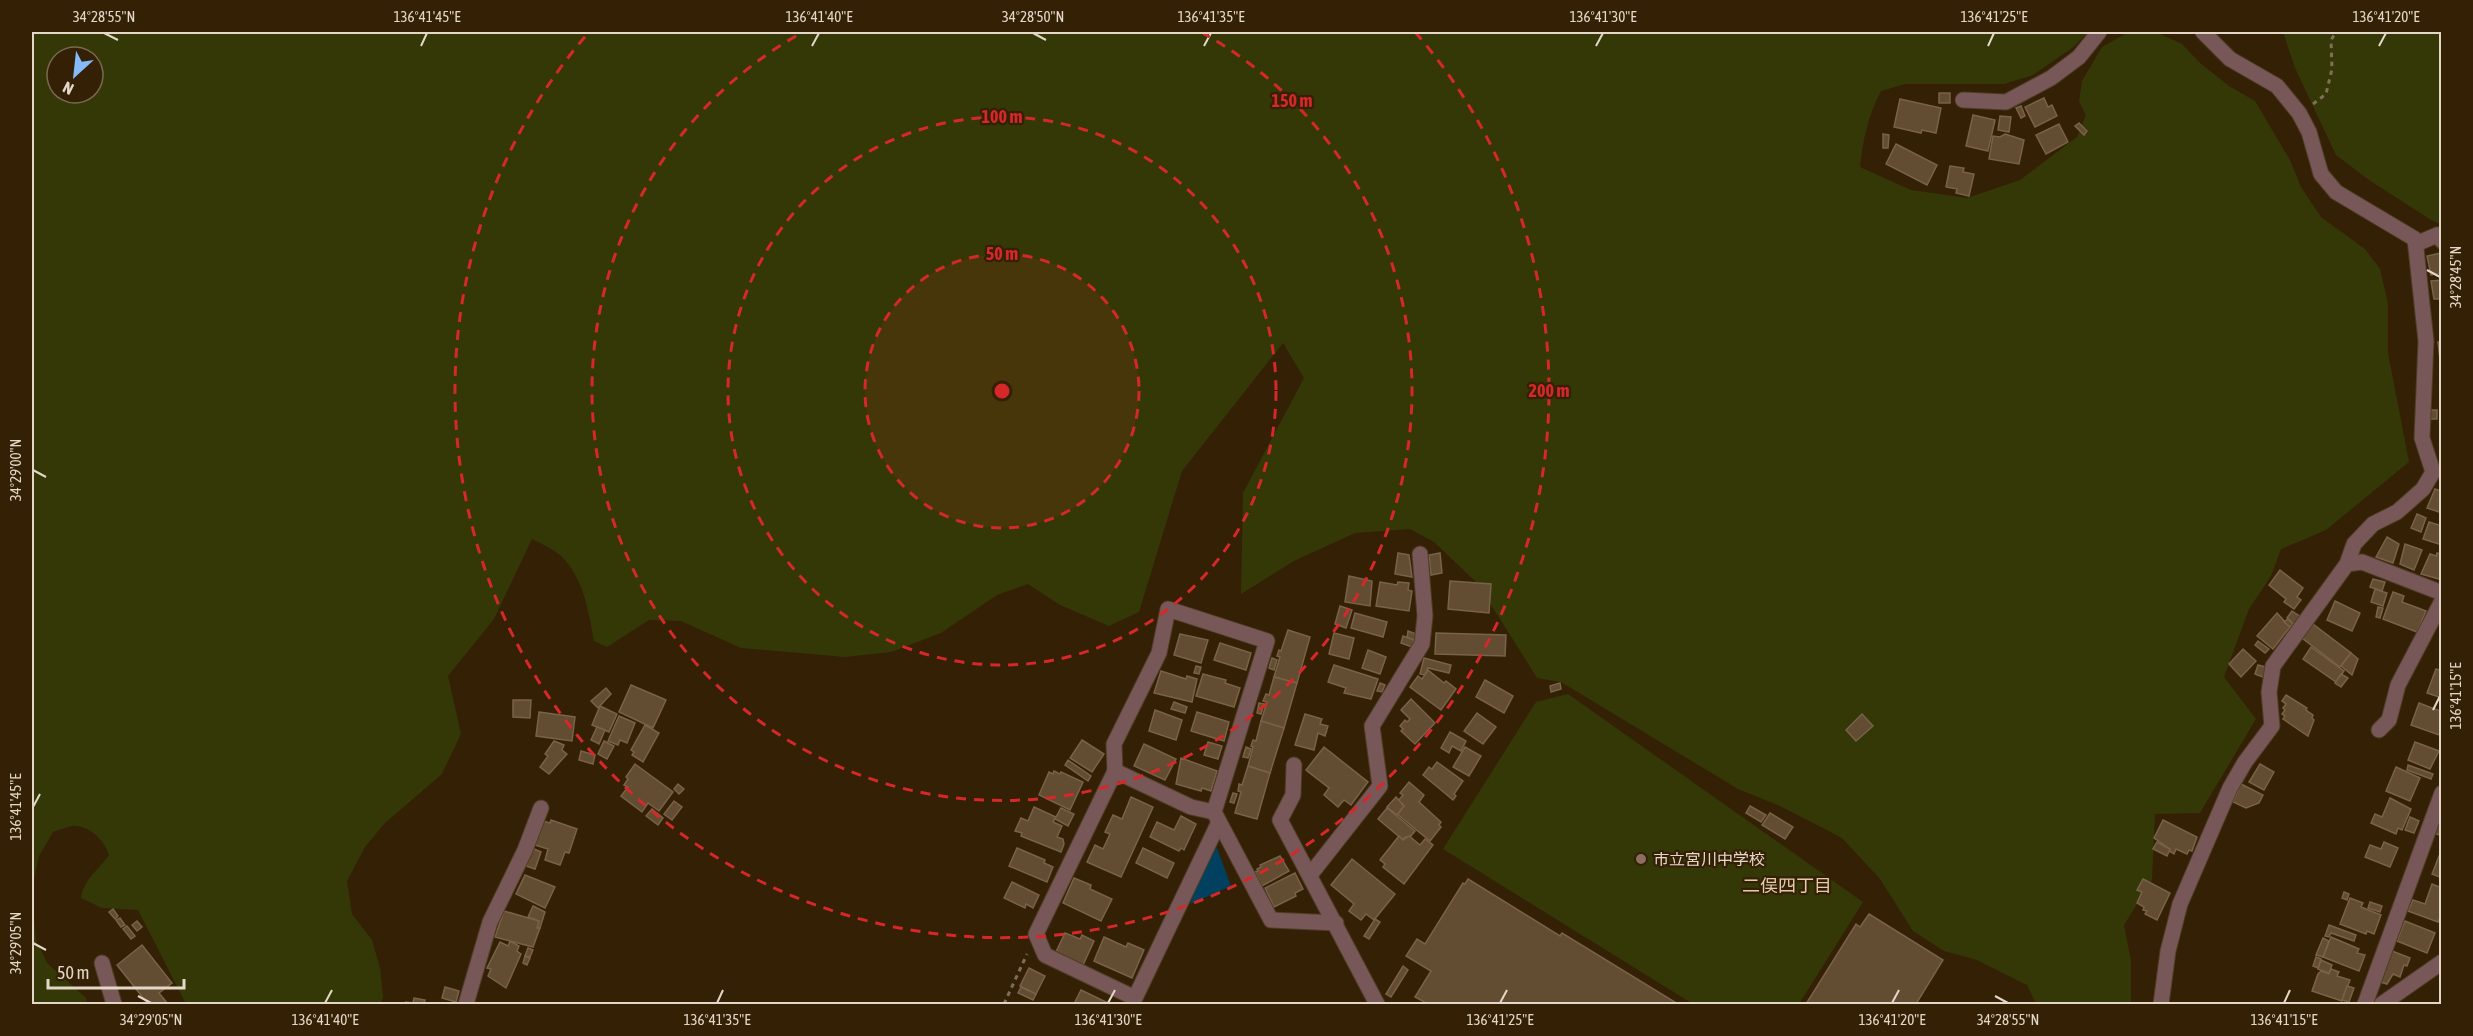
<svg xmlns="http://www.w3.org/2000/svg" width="2473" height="1036" viewBox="0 0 2473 1036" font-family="'Asap Condensed','Noto Sans JP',sans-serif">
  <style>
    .green { fill: #343806; fill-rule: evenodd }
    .water { fill: #01405e }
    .building { fill: #624d32; stroke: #796247; stroke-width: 1.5 }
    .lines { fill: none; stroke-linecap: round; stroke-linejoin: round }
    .street-casing { stroke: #4f3d24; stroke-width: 17 }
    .path { stroke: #7f6e58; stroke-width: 3; stroke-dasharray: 4.5 4.5; stroke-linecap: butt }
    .street { stroke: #775758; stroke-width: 15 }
    .ticks { fill: none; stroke: #e4d7c8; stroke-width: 2 }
    .ring { fill: none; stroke: #d62828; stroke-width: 3; stroke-dasharray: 10 8 }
    .education-dot { fill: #8d6e63; stroke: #332005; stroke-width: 2 }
    .labels { text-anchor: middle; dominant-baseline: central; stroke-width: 4.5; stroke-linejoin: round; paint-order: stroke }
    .poi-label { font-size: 16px; fill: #e4d7c8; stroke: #332005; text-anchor: start }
    .neighbourhood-label { font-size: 18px; fill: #e4cbad; stroke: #332005 }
    .centre { fill: #d62828; stroke: #332005; stroke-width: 3 }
    .ring-label { font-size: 18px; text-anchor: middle; font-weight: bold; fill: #d62828; stroke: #332005; stroke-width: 4.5; stroke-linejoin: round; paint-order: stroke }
    .neatline { fill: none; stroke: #e4d7c8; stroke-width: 2 }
    .ticks-label { font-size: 15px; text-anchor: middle; fill: #e4d7c8 }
  </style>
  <rect width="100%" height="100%" fill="#332005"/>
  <g class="green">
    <path d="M 32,32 L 2089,32 L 2072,48 L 2033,75 L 2004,84 L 1905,84 L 1881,91 C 1868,116 1863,139 1860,167 L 1911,190 L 1967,198 L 2020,180 L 2077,137 L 2086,115 L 2079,102 L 2082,81 L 2102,47 L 2127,33 L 2141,32 L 2156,32 L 2182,44 L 2200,63 L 2229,86 L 2255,101 L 2290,160 L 2301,187 L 2321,217 L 2365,249 L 2380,269 L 2388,304 L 2388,353 L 2409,462 L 2326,530 L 2281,549 L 2271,576 L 2249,609 L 2224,677 L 2256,719 L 2200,813 L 2155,814 L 2152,880 L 2124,925 L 2131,961 L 2131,1004 L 2036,1004 L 2027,985 L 1977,960 L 1944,951 L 1913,931 L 1880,879 L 1842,838 L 1780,806 L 1738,789 L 1561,682 L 1537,678 L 1478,584 L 1434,542 L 1410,529 L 1355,533 L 1294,561 L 1241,594 L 1243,493 L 1304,378 L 1283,343 L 1182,471 L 1139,612 L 1109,626 L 1060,605 L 1028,584 L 997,595 L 941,633 L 891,652 L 845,657 L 741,648 L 681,621 L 649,620 L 607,647 L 594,641 C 589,613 584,581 564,559 C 556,550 542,544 532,539 L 494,619 L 448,676 L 461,734 L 442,774 L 384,824 L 365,847 L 347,881 L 352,914 L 372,940 L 380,968 L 383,997 L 381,1004 L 288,1003 L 186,1004 L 138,910 L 102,908 L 81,898 C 84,878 99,870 109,855 C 105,841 88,824 72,826 C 66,827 59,830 53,832 L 39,856 L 32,890 L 36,940 L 47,963 L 86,998 L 87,1004 L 32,1004 ZM 57,57 L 93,57 L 93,93 L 57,93 Z"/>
    <polygon points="2283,32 2441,32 2441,224 2431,220 2369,180 2336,155 2295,68"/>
    <polygon points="1568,694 1863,902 1799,1004 1693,1004 1443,849 1536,702"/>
  </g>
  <polygon class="water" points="1217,848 1231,886 1190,904 1210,851"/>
  <g class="building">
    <rect x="1939" y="93" width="11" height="10"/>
    <polygon points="2044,98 2048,107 2052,105 2057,116 2035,127 2025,107"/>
    <polygon points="1900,99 1941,108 1936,133 1922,130 1921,133 1894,127"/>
    <polygon points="2021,106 2025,116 2021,118 2016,108"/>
    <polygon points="1973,115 1995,120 1988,151 1966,146"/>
    <polygon points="2000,116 2011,117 2009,132 1998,130"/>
    <polygon points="2079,123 2087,131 2084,135 2075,126"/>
    <polygon points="2059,124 2068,142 2046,154 2036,135"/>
    <polygon points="1883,134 1889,135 1888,148 1883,148"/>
    <polygon points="2005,134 2024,140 2019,164 1989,159 1993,136 2000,137"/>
    <polygon points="1896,144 1937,165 1927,185 1886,164"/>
    <polygon points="1950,166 1964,168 1963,172 1974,174 1969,196 1956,193 1957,189 1946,187"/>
    <polygon points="2441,253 2442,273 2431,275 2427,256"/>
    <polygon points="2442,280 2442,299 2434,299 2431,281"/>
    <polygon points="2438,342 2442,342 2442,360 2440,360"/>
    <polygon points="2429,410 2437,410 2437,419 2430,419"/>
    <polygon points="2435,489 2441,491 2442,489 2442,513 2427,508"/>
    <polygon points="2417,514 2426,518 2421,532 2411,528"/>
    <polygon points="2429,522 2442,526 2442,545 2423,539"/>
    <polygon points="2387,537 2399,544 2393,563 2376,557"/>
    <polygon points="2405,544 2422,550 2414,570 2400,564"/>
    <polygon points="1398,553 1409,555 1412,577 1395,574"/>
    <polygon points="1440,553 1442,573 1431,575 1429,555"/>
    <polygon points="2437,553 2442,554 2442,572 2439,579 2421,574 2430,554 2436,556"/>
    <polygon points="2280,570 2303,588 2297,597 2301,600 2294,609 2284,602 2286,599 2269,585"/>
    <polygon points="1349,576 1372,581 1370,606 1345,602"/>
    <polygon points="2373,579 2385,582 2382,591 2370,587"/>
    <polygon points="1450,581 1491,584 1489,613 1448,609"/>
    <polygon points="1380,582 1397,585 1398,582 1409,583 1408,590 1412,591 1409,611 1376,606"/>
    <polygon points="2375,589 2387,593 2383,606 2371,602"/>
    <polygon points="2393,592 2404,596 2402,602 2426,611 2417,632 2383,619"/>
    <polygon points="2335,601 2360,613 2352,631 2327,620"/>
    <polygon points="1340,606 1352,610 1346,628 1335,624"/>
    <polygon points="2378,607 2383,608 2380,618 2376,617"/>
    <polygon points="2292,611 2301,617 2295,625 2287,618"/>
    <polygon points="1355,613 1387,622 1383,637 1351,628"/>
    <polygon points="2277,613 2290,627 2273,649 2257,636"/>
    <polygon points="2288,619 2293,624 2290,627 2284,622"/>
    <polygon points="2313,624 2351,653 2340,667 2302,638"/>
    <polygon points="1288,630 1310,637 1297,683 1274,677 1280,657 1277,656 1279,650 1281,651"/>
    <polygon points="1408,631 1416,634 1414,640 1407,638"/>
    <polygon points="1334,633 1354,638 1349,659 1329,654"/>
    <polygon points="1436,633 1506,635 1505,656 1435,654"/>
    <polygon points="1180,634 1208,640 1201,663 1174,655"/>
    <polygon points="1403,636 1414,640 1412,647 1401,643"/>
    <polygon points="2258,641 2269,649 2265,653 2255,645"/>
    <polygon points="1220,643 1251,653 1246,670 1214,660"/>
    <polygon points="2311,647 2344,671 2336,682 2303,659"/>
    <polygon points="2243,649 2256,661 2241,677 2229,664"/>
    <polygon points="1368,650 1386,657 1380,674 1362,668"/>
    <polygon points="2351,653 2358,659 2352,675 2341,666"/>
    <polygon points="1272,658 1277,660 1274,670 1269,668"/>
    <polygon points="1424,658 1451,665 1449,673 1428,668 1425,675 1420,674"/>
    <polygon points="1334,665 1378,679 1371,699 1344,693 1346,688 1328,682"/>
    <polygon points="2258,665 2266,667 2263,677 2255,674"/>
    <polygon points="1196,666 1201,667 1199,674 1194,673"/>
    <polygon points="2436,669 2442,671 2442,698 2427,693"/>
    <polygon points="1428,670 1444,683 1446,681 1456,689 1441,710 1410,687 1418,676 1422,679"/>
    <polygon points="1161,671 1186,679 1187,676 1197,679 1192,702 1154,693"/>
    <polygon points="1203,674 1226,680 1225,683 1240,688 1234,707 1196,696"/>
    <polygon points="2341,674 2348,678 2341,687 2335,683"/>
    <polygon points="1274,677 1297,683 1284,728 1261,721 1267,702 1263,701 1266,694 1269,695"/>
    <polygon points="1485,680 1513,696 1504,713 1476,697"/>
    <polygon points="1380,683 1385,685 1382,692 1377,691"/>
    <polygon points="1560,683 1561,689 1551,692 1550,686"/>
    <polygon points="631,685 666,700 653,728 619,712"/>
    <polygon points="606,688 611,694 598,708 591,701"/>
    <polygon points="2286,695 2307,708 2306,710 2313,715 2312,718 2314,720 2308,736 2283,719 2285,716 2282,714 2285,710 2283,708 2286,704 2282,701"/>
    <polygon points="1411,699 1435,723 1415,744 1401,731 1403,729 1400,726 1405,720 1407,722 1410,719 1401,710"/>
    <polygon points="513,700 531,700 530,718 513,717"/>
    <polygon points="1174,702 1187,707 1185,713 1171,709"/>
    <polygon points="1259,703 1264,704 1261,714 1257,713"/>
    <polygon points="2419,703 2440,711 2442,709 2442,736 2411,725"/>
    <polygon points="600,706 617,714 609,732 592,725"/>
    <polygon points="1155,710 1182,720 1176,740 1149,731"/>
    <polygon points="539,712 575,717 572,741 536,736"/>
    <polygon points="1197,712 1229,722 1224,741 1191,731"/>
    <polygon points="1477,713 1496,727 1483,744 1464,731"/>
    <polygon points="1305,714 1322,719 1320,724 1328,726 1325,736 1318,733 1314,750 1295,745"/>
    <polygon points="1862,714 1873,726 1856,741 1846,730"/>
    <polygon points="619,716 635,723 627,743 620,740 618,745 608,741"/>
    <polygon points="1261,721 1284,728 1270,773 1248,766 1253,747 1251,746 1253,740 1256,741"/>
    <polygon points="645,725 659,733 643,762 632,755 634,752 631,750"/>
    <polygon points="597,727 605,730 599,744 591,740"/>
    <polygon points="1450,732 1466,741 1461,751 1452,746 1449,753 1441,748"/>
    <polygon points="1082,740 1104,754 1092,772 1070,758"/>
    <polygon points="554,741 564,745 562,750 567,754 549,774 540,767 548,756 545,754"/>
    <polygon points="604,741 614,746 607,759 598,754"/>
    <polygon points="1208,742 1222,746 1218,759 1204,755"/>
    <polygon points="2415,742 2439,751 2430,769 2408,760"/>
    <polygon points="1144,744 1176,759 1165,780 1134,766"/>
    <polygon points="1246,747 1251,749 1248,758 1243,757"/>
    <polygon points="1324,747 1368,782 1351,805 1344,800 1338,807 1324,795 1329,788 1306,770"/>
    <polygon points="1465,747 1481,756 1469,776 1453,767"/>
    <polygon points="581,751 595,755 593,764 579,760"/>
    <polygon points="1181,758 1217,771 1211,791 1202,788 1201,791 1176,784"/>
    <polygon points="1068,760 1091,776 1088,781 1065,765"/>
    <polygon points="1437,762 1463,781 1454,794 1456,796 1453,800 1423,775 1429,767 1432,769"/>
    <polygon points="635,764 673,792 659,811 648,803 642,812 621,796 628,787 624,785 628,779 626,777"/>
    <polygon points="2260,764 2274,772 2264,790 2249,782"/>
    <polygon points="2408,765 2433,774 2431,779 2407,770"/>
    <polygon points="1248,766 1270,773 1257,819 1235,813 1241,792 1238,791 1239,784 1242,785"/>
    <polygon points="2396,767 2420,778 2410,801 2386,791"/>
    <polygon points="1054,771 1060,774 1061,772 1083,782 1070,810 1039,795 1049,772 1053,774"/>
    <polygon points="1409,782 1424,795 1419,802 1441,822 1439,825 1441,827 1430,841 1397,814 1404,806 1398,801 1403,795 1400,793"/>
    <polygon points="678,784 684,789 679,794 674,789"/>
    <polygon points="2241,784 2263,795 2259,803 2246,808 2233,802"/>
    <polygon points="1233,793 1237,794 1234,803 1230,802"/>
    <polygon points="1131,797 1153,807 1121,877 1087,862 1095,845 1103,849 1110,834 1105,832 1113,815 1122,819"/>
    <polygon points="1396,797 1404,806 1397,815 1387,807"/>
    <polygon points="2390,798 2411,809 2402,830 2398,828 2396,834 2371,823 2375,814 2382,817"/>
    <polygon points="674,801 682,807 672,820 664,814"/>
    <polygon points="1750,806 1766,815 1761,822 1746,813"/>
    <polygon points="1034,807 1056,817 1053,822 1062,826 1057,837 1063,839 1064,844 1061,852 1021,836 1022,833 1015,831 1021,818 1028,821"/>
    <polygon points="1061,808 1074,814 1068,826 1055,819"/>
    <polygon points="1387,808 1415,831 1410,837 1405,837 1403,840 1378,819"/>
    <polygon points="652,809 663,818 658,825 646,816"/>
    <polygon points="1770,813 1793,827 1785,839 1762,825"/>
    <polygon points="1181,816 1196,824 1184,850 1181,848 1179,851 1150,837 1157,822 1174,830"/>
    <polygon points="2441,816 2442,817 2442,836 2434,833"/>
    <polygon points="2410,817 2419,821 2414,833 2405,830"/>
    <polygon points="551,820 577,829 569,853 565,852 560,865 545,860 548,849 535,845 543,821 550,823"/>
    <polygon points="2163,820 2197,837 2192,851 2189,850 2187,854 2176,849 2174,854 2169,851 2170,849 2154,838"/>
    <polygon points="1399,836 1403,840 1409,836 1420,845 1425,839 1433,845 1404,884 1383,867 1385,864 1380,860"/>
    <polygon points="2157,842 2170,849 2167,856 2153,849"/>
    <polygon points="2384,842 2398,848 2390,867 2365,857 2370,845 2381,849"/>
    <polygon points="532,848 541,852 535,869 526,866"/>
    <polygon points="1017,848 1045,860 1044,863 1053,867 1047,882 1009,866"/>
    <polygon points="1143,848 1174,863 1167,878 1136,863"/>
    <polygon points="2441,851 2442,852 2442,878 2432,874"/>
    <polygon points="1280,856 1289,871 1262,886 1255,872 1258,871 1257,869 1261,867 1260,865"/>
    <polygon points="1352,859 1395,894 1374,920 1366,914 1361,920 1349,911 1354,904 1331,885"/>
    <polygon points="1295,873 1303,889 1295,893 1296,896 1274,907 1265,888"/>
    <polygon points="525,875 555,887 545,908 516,894"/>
    <polygon points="1074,878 1091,885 1090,889 1112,899 1101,921 1063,903"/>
    <polygon points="1468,879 1560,936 1562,933 1678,1004 1428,1004 1415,997 1431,971 1406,956 1417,939 1425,944 1463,883 1465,884"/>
    <polygon points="2143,879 2170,893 2157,920 2145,914 2147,911 2143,910 2144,907 2137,903 2142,892 2137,890"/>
    <polygon points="1012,882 1039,895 1033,908 1026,904 1025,908 1004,898"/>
    <polygon points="2432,884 2442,888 2442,912 2438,922 2408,911 2413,900 2425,904"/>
    <polygon points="2344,892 2349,894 2347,900 2342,898"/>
    <polygon points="2350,898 2363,903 2361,907 2381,915 2374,934 2367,931 2366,934 2340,924"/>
    <polygon points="2370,902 2382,906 2380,912 2368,908"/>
    <polygon points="533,906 545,912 540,928 537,928 539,921 528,917"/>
    <polygon points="113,909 118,916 115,919 109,912"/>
    <polygon points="504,911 539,921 537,928 540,928 533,947 495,937"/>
    <polygon points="1869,914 1943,960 1916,1004 1806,1004 1856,924 1860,927"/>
    <polygon points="120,918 125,925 121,927 116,920"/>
    <polygon points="1375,919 1380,922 1369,939 1364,936"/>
    <polygon points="137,921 142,927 137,931 132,925"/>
    <polygon points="2405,921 2435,933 2427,953 2397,941"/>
    <polygon points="2329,925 2356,935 2354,941 2331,933 2329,937 2325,936"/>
    <polygon points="127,926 135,936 131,939 123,929"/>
    <polygon points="1065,933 1080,939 1082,935 1094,941 1083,965 1056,952"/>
    <polygon points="1104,937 1126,947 1128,943 1144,950 1132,978 1094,961"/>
    <polygon points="2331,937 2359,949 2357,953 2365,955 2359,971 2323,957"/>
    <polygon points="2323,938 2329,941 2323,957 2316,955"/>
    <polygon points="510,941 519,946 517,951 521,954 506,988 488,976 491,969 487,968 500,942 508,946"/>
    <polygon points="142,945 172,983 159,993 168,1004 148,1004 117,965"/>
    <polygon points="528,948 533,950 530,957 525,956"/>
    <polygon points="2392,951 2410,958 2407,966 2404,965 2400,977 2393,974 2387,984 2380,982"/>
    <polygon points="525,956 530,958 527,965 523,963"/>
    <polygon points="2316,957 2321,959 2318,968 2313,966"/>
    <polygon points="2321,960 2332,965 2329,973 2318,969"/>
    <polygon points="1403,966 1408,970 1391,997 1386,994"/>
    <polygon points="1029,968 1045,976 1036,994 1020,986"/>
    <polygon points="2331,969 2339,972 2337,976 2350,980 2342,1001 2312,991 2318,974 2321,971 2329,974"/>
    <polygon points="2347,986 2354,988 2349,1002 2342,1000"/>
    <polygon points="445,987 459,991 456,1002 442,998"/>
    <polygon points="1021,987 1036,994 1033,1000 1018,993"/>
    <polygon points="1081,990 1110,1004 1074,1004"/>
    <polygon points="414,998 425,1000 424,1004 427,1004 406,1004 406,1002 413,1003"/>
  </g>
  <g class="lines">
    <defs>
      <g id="street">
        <polyline points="1963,100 2006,102 2051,78 2079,57 2099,32"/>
        <polyline points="2416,244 2437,235 2442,241"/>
        <polyline points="2347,564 2362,562 2442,593"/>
        <polyline points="2379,730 2389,720 2398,685 2442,601"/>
        <polyline points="1294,765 1293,795 1280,820 1377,1004"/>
        <polyline points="1115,771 1036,934 1045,955 1135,998 1219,822"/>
        <polyline points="1214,812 1191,807 1115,771 1114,744 1159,653 1168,609 1267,641 1214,812 1271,920 1336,923"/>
        <polyline points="1310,875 1380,786 1372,726 1422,644 1425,616 1420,554"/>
        <polyline points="102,963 114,1004"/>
        <polyline points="466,1004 490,922 525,850 541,808"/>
        <polyline points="2161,1004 2168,951 2180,904 2230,788 2245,762 2272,726 2269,692 2273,666 2347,564 2354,544 2373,524 2397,512 2423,489 2433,472 2422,438 2426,341 2415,239 2336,192 2321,174 2309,132 2299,113 2277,86 2230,59 2203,32"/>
        <polyline points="2365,1004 2442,793"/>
        <polyline points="2382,1004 2442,962"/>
      </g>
    </defs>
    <use href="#street" class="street-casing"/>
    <g class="path">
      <polyline points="2313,104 2326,94 2332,69 2331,40 2336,32"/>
      <polyline points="1004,1004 1027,954"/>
    </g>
    <use href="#street" class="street"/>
  </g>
  <path class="ticks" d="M 104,33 L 118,40M 1033,33 L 1046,40M 421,46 L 427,33M 812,46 L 819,33M 1204,46 L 1211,33M 1596,46 L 1603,33M 1988,46 L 1994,33M 2379,46 L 2386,33M 2427,270 L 2440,277M 33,470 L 46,477M 2433,710 L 2440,696M 33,807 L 40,794M 33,943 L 46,950M 138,996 L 151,1003M 1995,996 L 2008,1003M 325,1003 L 332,990M 717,1003 L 723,990M 1108,1003 L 1115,990M 1500,1003 L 1507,990M 1892,1003 L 1899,990M 2284,1003 L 2290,990"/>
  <circle cx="1002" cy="391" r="137" fill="#d62828" fill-opacity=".12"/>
  <g class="ring">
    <circle cx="1002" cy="391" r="137"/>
    <circle cx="1002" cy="391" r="274"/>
    <path d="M1201 32A410 410 0 1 1 803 32"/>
    <path d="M1415 32A547 547 0 1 1 589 32"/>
  </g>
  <circle class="education-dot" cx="1641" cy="859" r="6"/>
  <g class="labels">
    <g class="poi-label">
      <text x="1653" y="859">市立宮川中学校</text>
    </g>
    <g class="neighbourhood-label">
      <text x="1787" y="885">二俣四丁目</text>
    </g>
  </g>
  <circle cx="1002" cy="391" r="9" class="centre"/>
  <g class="ring-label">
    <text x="1292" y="107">150 m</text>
    <text x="1002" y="123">100 m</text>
    <text x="1002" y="260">50 m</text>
    <text x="1549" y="397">200 m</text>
  </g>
  <rect width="2473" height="1036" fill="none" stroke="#332005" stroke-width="66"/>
  <g transform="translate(75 75) rotate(207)"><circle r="28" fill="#332005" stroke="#7a6953" stroke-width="1.5"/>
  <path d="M0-4.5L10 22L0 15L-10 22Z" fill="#85bbfb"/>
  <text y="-9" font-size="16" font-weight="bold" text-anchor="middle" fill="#e4d7c8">N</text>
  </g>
  <path d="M48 979v9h136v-9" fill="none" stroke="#e4d7c8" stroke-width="3"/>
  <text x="57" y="979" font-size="18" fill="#e4d7c8" stroke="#332005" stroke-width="4.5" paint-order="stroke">50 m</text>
  <rect x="33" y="33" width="2407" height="970" class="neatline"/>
  <g class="ticks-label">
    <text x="104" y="22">34°28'55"N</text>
    <text x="427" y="22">136°41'45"E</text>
    <text x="819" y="22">136°41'40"E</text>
    <text x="1033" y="22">34°28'50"N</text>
    <text x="1211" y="22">136°41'35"E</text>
    <text x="1603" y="22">136°41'30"E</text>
    <text x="1994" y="22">136°41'25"E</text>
    <text x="2386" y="22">136°41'20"E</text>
    <text transform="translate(2456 277) rotate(-90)" y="5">34°28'45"N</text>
    <text transform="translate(16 470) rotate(-90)" y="5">34°29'00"N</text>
    <text transform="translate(2456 696) rotate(-90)" y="5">136°41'15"E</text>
    <text transform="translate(16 807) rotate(-90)" y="5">136°41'45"E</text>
    <text transform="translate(16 943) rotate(-90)" y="5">34°29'05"N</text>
    <text x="151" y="1025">34°29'05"N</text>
    <text x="325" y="1025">136°41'40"E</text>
    <text x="717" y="1025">136°41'35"E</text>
    <text x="1108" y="1025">136°41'30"E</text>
    <text x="1500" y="1025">136°41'25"E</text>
    <text x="1892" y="1025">136°41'20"E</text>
    <text x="2008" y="1025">34°28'55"N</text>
    <text x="2284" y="1025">136°41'15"E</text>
  </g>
</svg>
